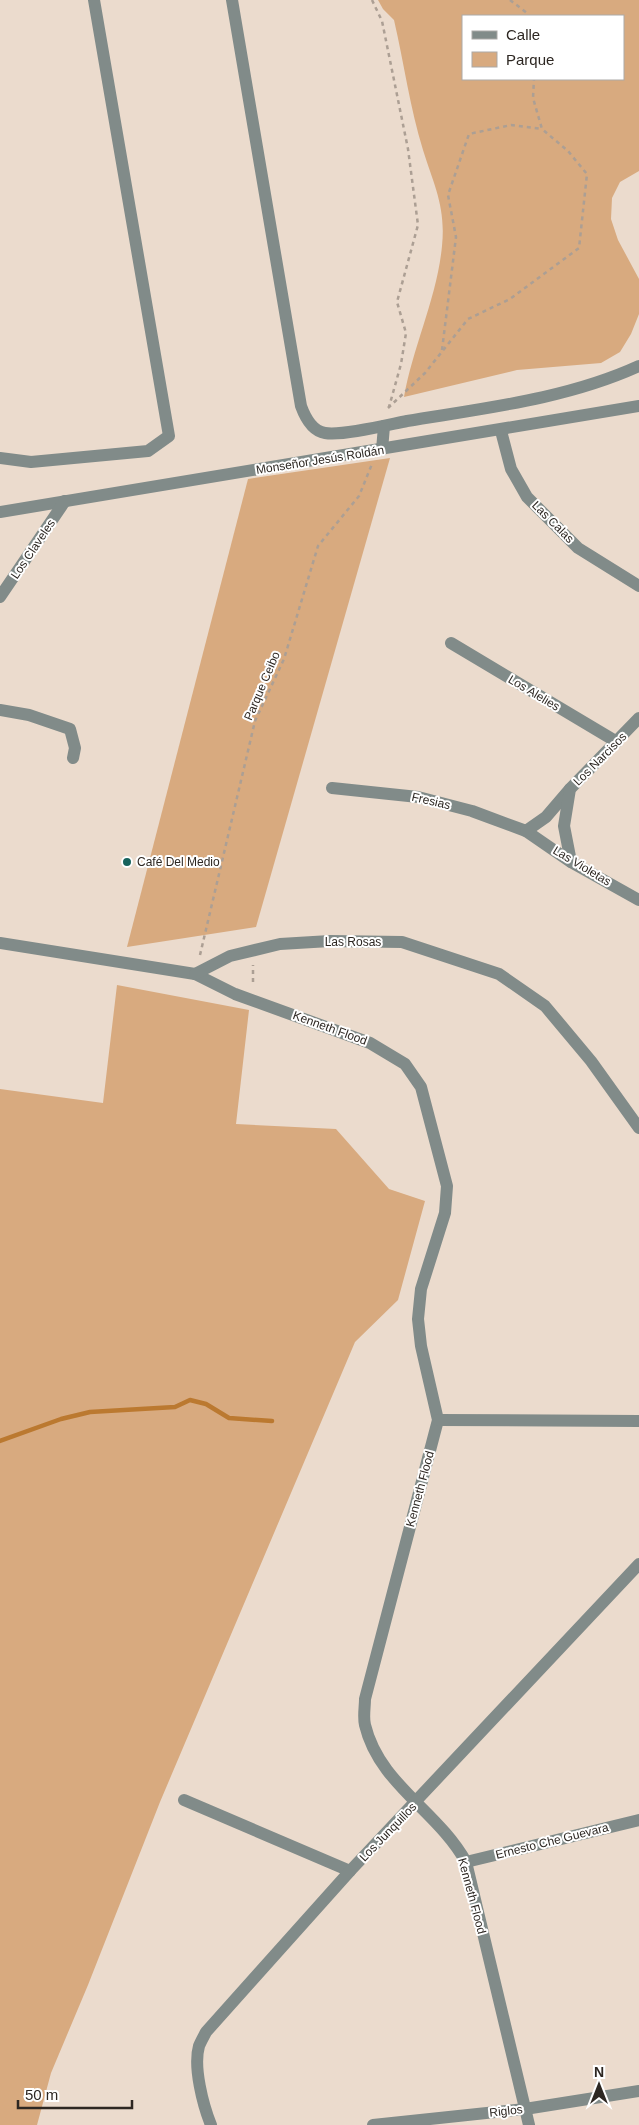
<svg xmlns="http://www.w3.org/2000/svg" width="639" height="2125" viewBox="0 0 639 2125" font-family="Arial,sans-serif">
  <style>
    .green { fill: #d8aa7f; fill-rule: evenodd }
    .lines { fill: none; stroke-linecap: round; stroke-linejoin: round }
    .stream { stroke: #bb7930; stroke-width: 4.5 }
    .path { stroke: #ac9f94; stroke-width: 2.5; stroke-dasharray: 4 4; stroke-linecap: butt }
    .minor { stroke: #818b89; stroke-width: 12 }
    .poi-dot { fill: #17635d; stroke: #fff; stroke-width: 2 }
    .labels { text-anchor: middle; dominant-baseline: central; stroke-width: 4; stroke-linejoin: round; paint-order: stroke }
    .street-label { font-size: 12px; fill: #2d2722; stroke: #fff }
    .poi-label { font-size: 12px; fill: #2d2722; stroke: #fff; text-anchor: start }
  </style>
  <rect width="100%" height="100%" fill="#ebdbcd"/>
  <g class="green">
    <path d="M 378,0 L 639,0 L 639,171 L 620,182 L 612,198 L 611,219 L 618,240 L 639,279 L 639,314 L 631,334 L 620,352 L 601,363 L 517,370 L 404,397 C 413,346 437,298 442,246 C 446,207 434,185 423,150 C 410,108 404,63 394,20 L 383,9 ZM 623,16 L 623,79 L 463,79 L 463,16 Z"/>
    <polygon points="390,458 256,927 127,947 248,479"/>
    <polygon points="117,985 249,1010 236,1124 336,1129 389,1189 425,1201 398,1300 355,1342 160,1802 88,1985 51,2073 37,2125 0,2125 0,1089 103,1103"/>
  </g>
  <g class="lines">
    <polyline class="stream" points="0,1441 61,1419 90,1412 175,1407 190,1400 206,1404 229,1418 272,1421"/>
    <g class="path">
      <polyline points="372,0 382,21 408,149 418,225 397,302 406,333 401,364 389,407"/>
      <polyline points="510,0 527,13 528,16"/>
      <polyline points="442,350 456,237 448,195 469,134 511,125 542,129"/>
      <polyline points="388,408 425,373 468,319 510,299 579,248 587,174 568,151 542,129 533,98 534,79"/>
      <polyline points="200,955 255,721 284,659 318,546 359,496 372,464"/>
      <polyline points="253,982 253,965"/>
    </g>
    <g class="minor">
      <path d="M 232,0 L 301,406 C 305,417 312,431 325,433 C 343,436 387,425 407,421 C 485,408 567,399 639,366"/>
      <polyline points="501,431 511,469 527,497 578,548 639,586"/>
      <polyline points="382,450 384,426"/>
      <polyline points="0,458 31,462 148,451 169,436 94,0"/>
      <polyline points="0,512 639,406"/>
      <polyline points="0,597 65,501"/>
      <polyline points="451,643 617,742"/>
      <polyline points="0,710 29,715 70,729 75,748 73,758"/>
      <polyline points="332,788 418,797 472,811 526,831 571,862 639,900"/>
      <polyline points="526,831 546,817 570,789"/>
      <polyline points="571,862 564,826 570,789 639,718"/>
      <path d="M 0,943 L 195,974 L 235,994 L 370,1043 L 405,1064 L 421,1087 L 447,1186 L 445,1213 L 421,1289 L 418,1319 L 421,1346 L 438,1420 L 365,1699 C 365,1707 363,1717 365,1725 C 379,1784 438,1811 466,1862 L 529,2125"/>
      <polyline points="195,974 230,956 280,944 330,941 402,942 499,974 545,1006 591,1061 639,1128"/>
      <polyline points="438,1420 639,1421"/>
      <polyline points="184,1800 350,1871"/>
      <polyline points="466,1862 639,1820"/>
      <path d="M 211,2125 C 203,2105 193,2067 199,2046 C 201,2041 204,2036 206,2032 L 350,1871 L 639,1564"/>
      <polyline points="373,2125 525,2109 639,2091"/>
    </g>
  </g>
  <circle class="poi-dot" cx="127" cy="862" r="5"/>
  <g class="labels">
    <g class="street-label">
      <text transform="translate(320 460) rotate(-9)">Monseñor Jesús Roldán</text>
      <text transform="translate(553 522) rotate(45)">Las Calas</text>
      <text transform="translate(33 549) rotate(-56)">Los Claveles</text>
      <text transform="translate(262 686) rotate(-67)">Parque Ceibo</text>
      <text transform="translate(534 693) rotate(31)">Los Alelies</text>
      <text transform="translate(600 759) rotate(-45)">Los Narcisos</text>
      <text transform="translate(431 801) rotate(13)">Fresias</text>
      <text transform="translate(582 866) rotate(31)">Las Violetas</text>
      <text x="353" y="942">Las Rosas</text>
      <text transform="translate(330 1028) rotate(20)">Kenneth Flood</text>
      <text transform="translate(420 1489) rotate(-75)">Kenneth Flood</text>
      <text transform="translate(388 1832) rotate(-46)">Los Junquillos</text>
      <text transform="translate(552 1841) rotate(-14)">Ernesto Che Guevara</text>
      <text transform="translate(472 1896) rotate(75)">Kenneth Flood</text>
      <text transform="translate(506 2111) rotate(-6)">Riglos</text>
    </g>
    <g class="poi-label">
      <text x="137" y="862">Café Del Medio</text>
    </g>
  </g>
  <rect x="462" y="15" width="162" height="65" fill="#ffffff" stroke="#aba9a7"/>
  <rect x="472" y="31" width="25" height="8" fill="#818b89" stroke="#aba9a7"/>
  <text x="506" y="40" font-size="15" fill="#2d2722">Calle</text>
  <rect x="472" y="52" width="25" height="15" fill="#d8aa7f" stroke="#aba9a7"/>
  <text x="506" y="65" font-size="15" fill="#2d2722">Parque</text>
  <g transform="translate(599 2085)" stroke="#ffffff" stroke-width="4" paint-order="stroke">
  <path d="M0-4L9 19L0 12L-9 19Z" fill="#2d2722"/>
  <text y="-8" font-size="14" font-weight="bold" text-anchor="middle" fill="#2d2722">N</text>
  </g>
  <path d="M18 2100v8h114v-8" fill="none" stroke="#2d2722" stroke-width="2.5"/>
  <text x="25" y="2100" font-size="15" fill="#2d2722" stroke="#ffffff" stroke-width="4" paint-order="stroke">50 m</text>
</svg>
